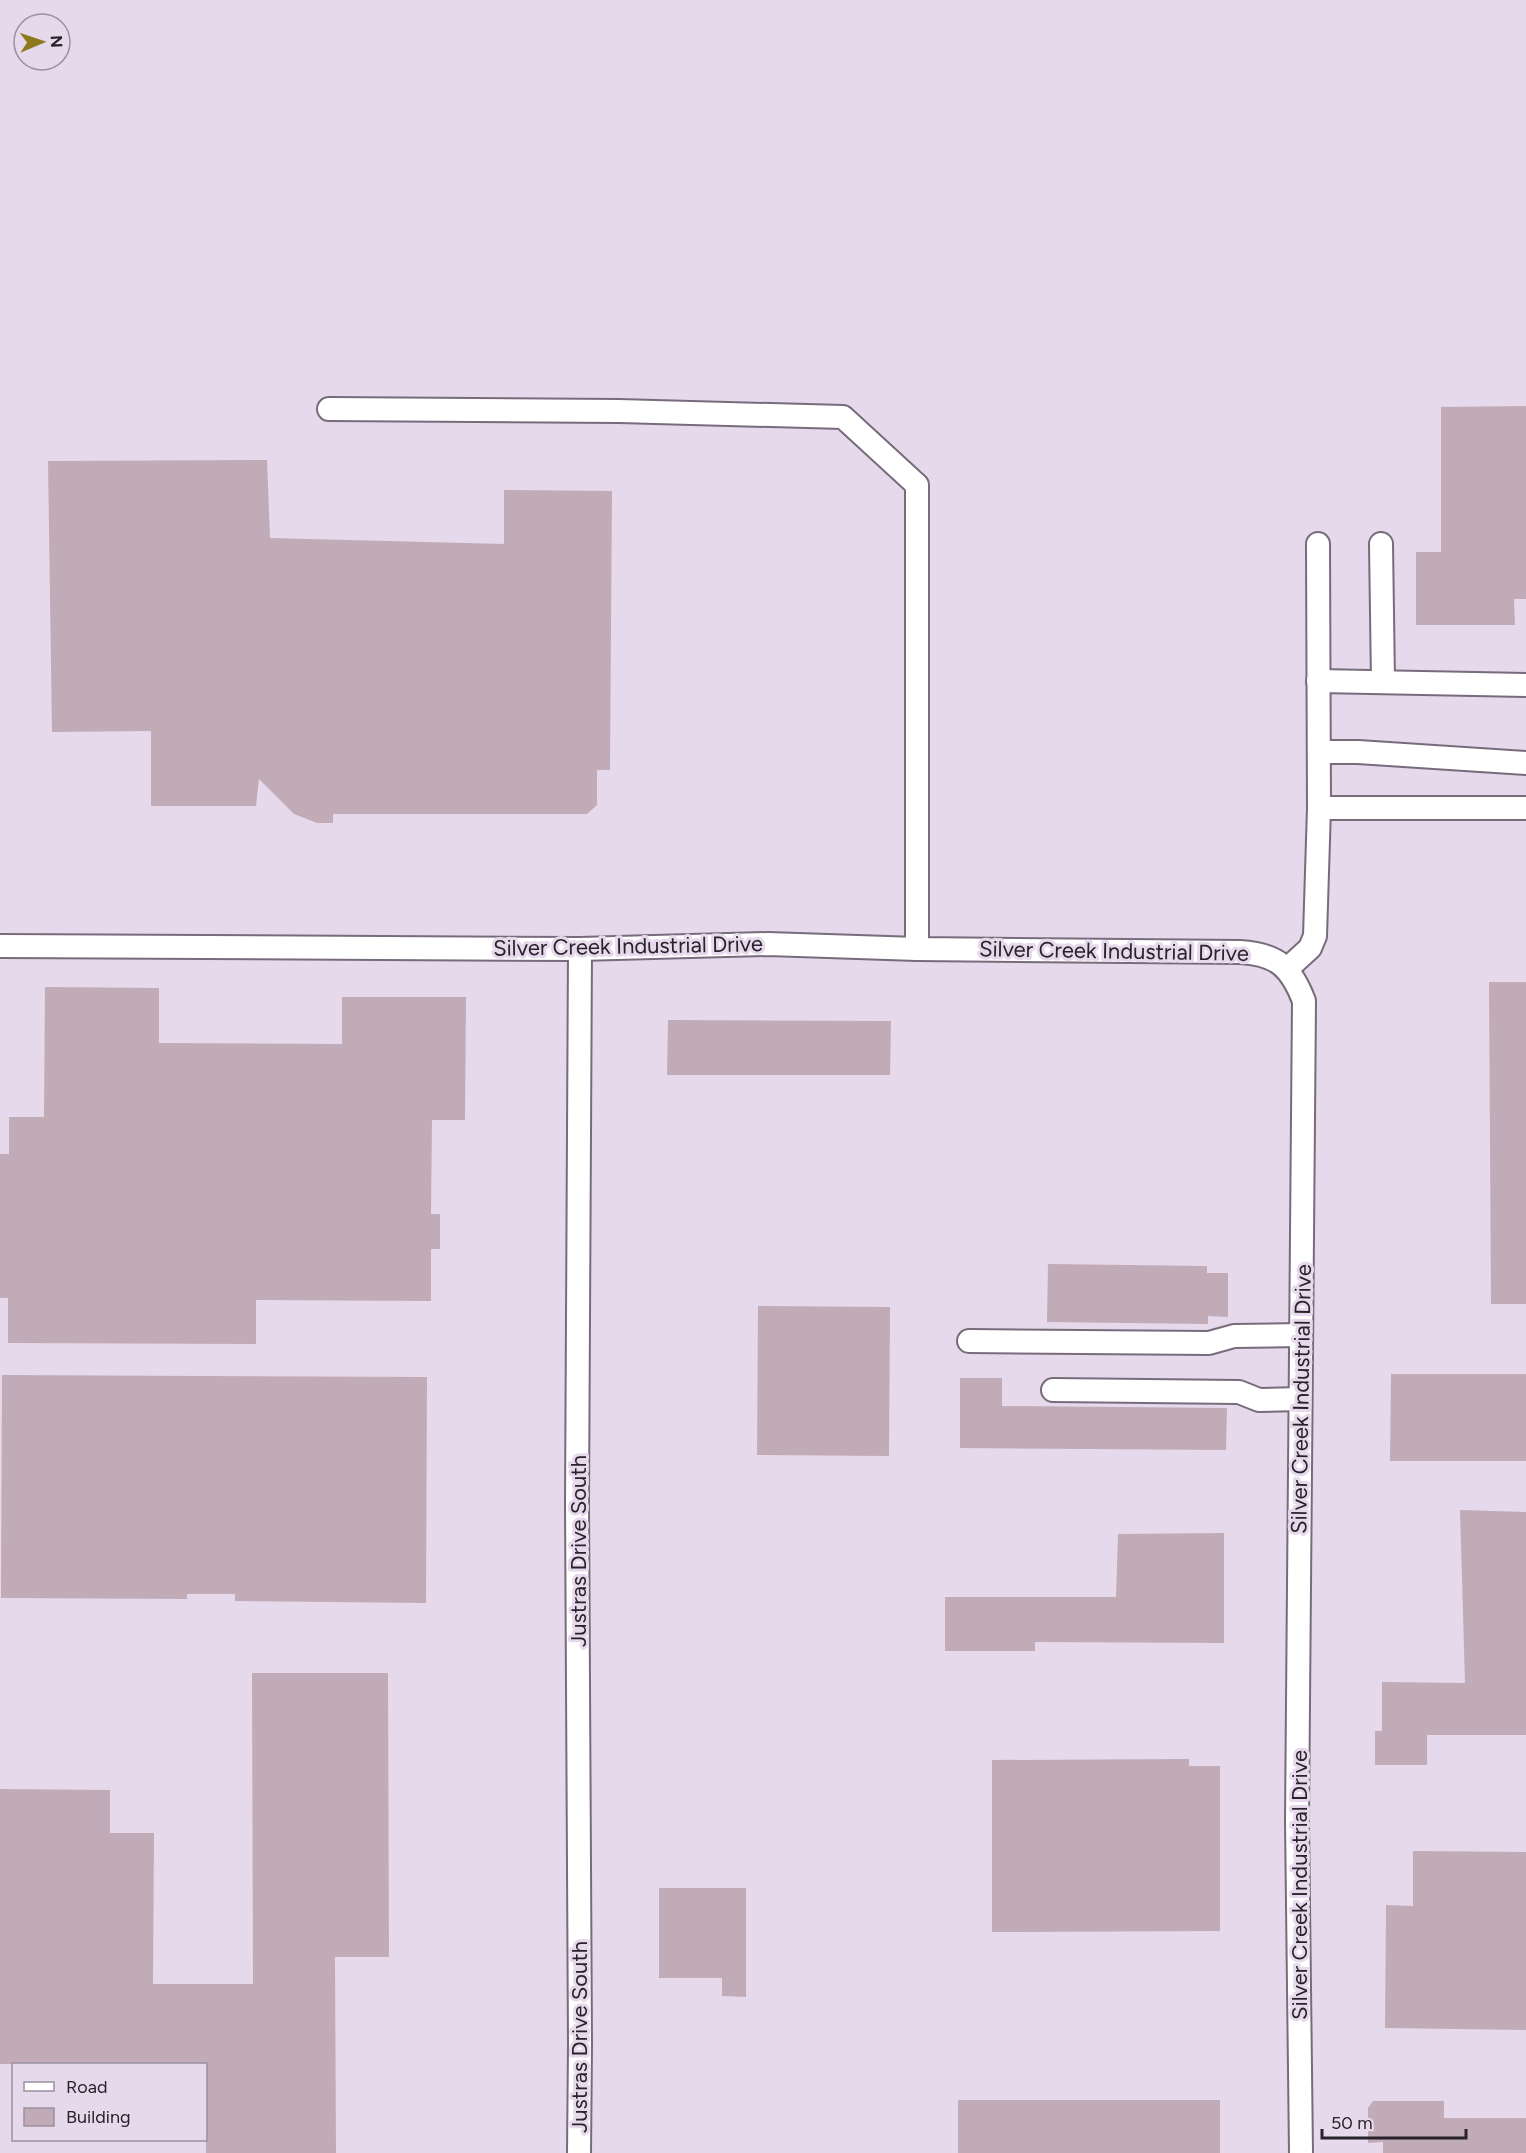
<svg xmlns="http://www.w3.org/2000/svg" width="1526" height="2153" viewBox="0 0 1526 2153" font-family="Figtree,sans-serif">
  <style>
    .building { fill: #c1abb7 }
    .lines { fill: none; stroke-linecap: round; stroke-linejoin: round }
    .minor-casing { stroke: #776b7c; stroke-width: 26 }
    .minor { stroke: #fff; stroke-width: 22 }
    .labels { text-anchor: middle; dominant-baseline: central; stroke-width: 6; stroke-linejoin: round; paint-order: stroke }
    .street-label { font-size: 22px; fill: #28232a; stroke: #e6d9ec }
  </style>
  <rect width="100%" height="100%" fill="#e6d9ec"/>
  <g class="building">
    <polygon points="1526,406 1526,599 1514,599 1515,625 1416,625 1416,552 1441,552 1441,407"/>
    <polygon points="267,460 270,538 504,544 504,490 612,491 610,770 597,770 597,805 587,814 333,814 333,823 317,823 294,814 259,779 256,806 151,806 151,731 52,732 48,461"/>
    <polygon points="1489,982 1526,982 1526,1304 1491,1304"/>
    <polygon points="45,987 159,988 159,1043 342,1044 342,997 466,997 465,1120 432,1120 431,1214 440,1214 440,1249 431,1249 431,1301 256,1300 256,1344 8,1343 8,1298 0,1298 0,1154 9,1154 9,1117 44,1117"/>
    <polygon points="668,1020 891,1021 890,1075 667,1075"/>
    <polygon points="1048,1264 1207,1266 1207,1273 1228,1273 1228,1317 1208,1316 1208,1324 1047,1322"/>
    <polygon points="758,1306 890,1307 889,1456 757,1455"/>
    <polygon points="1391,1374 1526,1374 1526,1461 1390,1461"/>
    <polygon points="2,1375 427,1377 426,1603 235,1601 235,1594 187,1594 187,1599 1,1598"/>
    <polygon points="960,1378 1002,1378 1002,1406 1227,1408 1226,1450 960,1448"/>
    <polygon points="1460,1510 1526,1512 1526,1735 1427,1735 1427,1765 1375,1765 1375,1731 1382,1731 1382,1682 1465,1683"/>
    <polygon points="1224,1533 1224,1643 1035,1642 1035,1651 945,1651 945,1597 1116,1597 1118,1534"/>
    <polygon points="252,1673 388,1673 389,1957 335,1957 336,2153 206,2153 206,2064 0,2064 0,1789 110,1790 110,1833 154,1833 153,1984 253,1984"/>
    <polygon points="1189,1759 1189,1766 1220,1766 1220,1931 992,1932 992,1760"/>
    <polygon points="1413,1851 1526,1852 1526,2030 1385,2028 1386,1905 1413,1906"/>
    <polygon points="659,1888 746,1888 746,1997 722,1996 722,1978 659,1978"/>
    <rect x="958" y="2100" width="262" height="53"/>
    <polygon points="1373,2101 1444,2101 1444,2118 1526,2118 1526,2153 1383,2153 1383,2142 1368,2143 1368,2108"/>
  </g>
  <g class="lines">
    <defs>
      <g id="minor">
        <polyline points="329,409 619,411 843,417 917,485 917,949"/>
        <polyline points="1381,544 1383,682"/>
        <polyline points="1318,681 1526,685"/>
        <polyline points="1319,752 1358,752 1526,763"/>
        <polyline points="1319,808 1526,808"/>
        <path d="M 0,946 L 580,949 L 768,944 L 917,949 L 1240,952 C 1277,954 1291,967 1304,1001 L 1297,1820 L 1301,2153"/>
        <polyline points="1287,969 1310,948 1315,936 1319,808 1318,544"/>
        <polyline points="969,1341 1209,1343 1234,1336 1301,1335"/>
        <polyline points="1053,1390 1239,1392 1259,1400 1300,1399"/>
        <polyline points="579,2153 580,2045 577,1503 580,949"/>
      </g>
    </defs>
    <use href="#minor" class="minor-casing"/>
    <use href="#minor" class="minor"/>
  </g>
  <g class="labels">
    <g class="street-label">
      <text transform="translate(628 946) rotate(-1)">Silver Creek Industrial Drive</text>
      <text transform="translate(1114 951) rotate(1)">Silver Creek Industrial Drive</text>
      <text transform="translate(1301 1399) rotate(-89)">Silver Creek Industrial Drive</text>
      <text transform="translate(578 1551) rotate(-90)">Justras Drive South</text>
      <text transform="translate(1299 1885) rotate(-90)">Silver Creek Industrial Drive</text>
      <text transform="translate(579 2037) rotate(-90)">Justras Drive South</text>
    </g>
  </g>
  <rect x="12" y="2063" width="195" height="78" fill="#e6d9ec" stroke="#9a909e" stroke-width="1.5"/>
  <rect x="24" y="2082" width="30" height="9" fill="#ffffff" stroke="#9a909e" stroke-width="1.5"/>
  <text x="66" y="2093" font-size="18" fill="#28232a">Road</text>
  <rect x="24" y="2108" width="30" height="18" fill="#c1abb7" stroke="#9a909e" stroke-width="1.5"/>
  <text x="66" y="2123" font-size="18" fill="#28232a">Building</text>
  <g transform="translate(42 42) rotate(88)"><circle r="28" fill="#e6d9ec" stroke="#9a909e" stroke-width="1.5"/>
  <path d="M0-4.5L10 22L0 15L-10 22Z" fill="#8d7a1f"/>
  <text y="-9" font-size="16" font-weight="bold" text-anchor="middle" fill="#28232a">N</text>
  </g>
  <path d="M1322 2129v9h144v-9" fill="none" stroke="#28232a" stroke-width="3"/>
  <text x="1331" y="2129" font-size="18" fill="#28232a" stroke="#e6d9ec" stroke-width="4.5" paint-order="stroke">50 m</text>
</svg>
